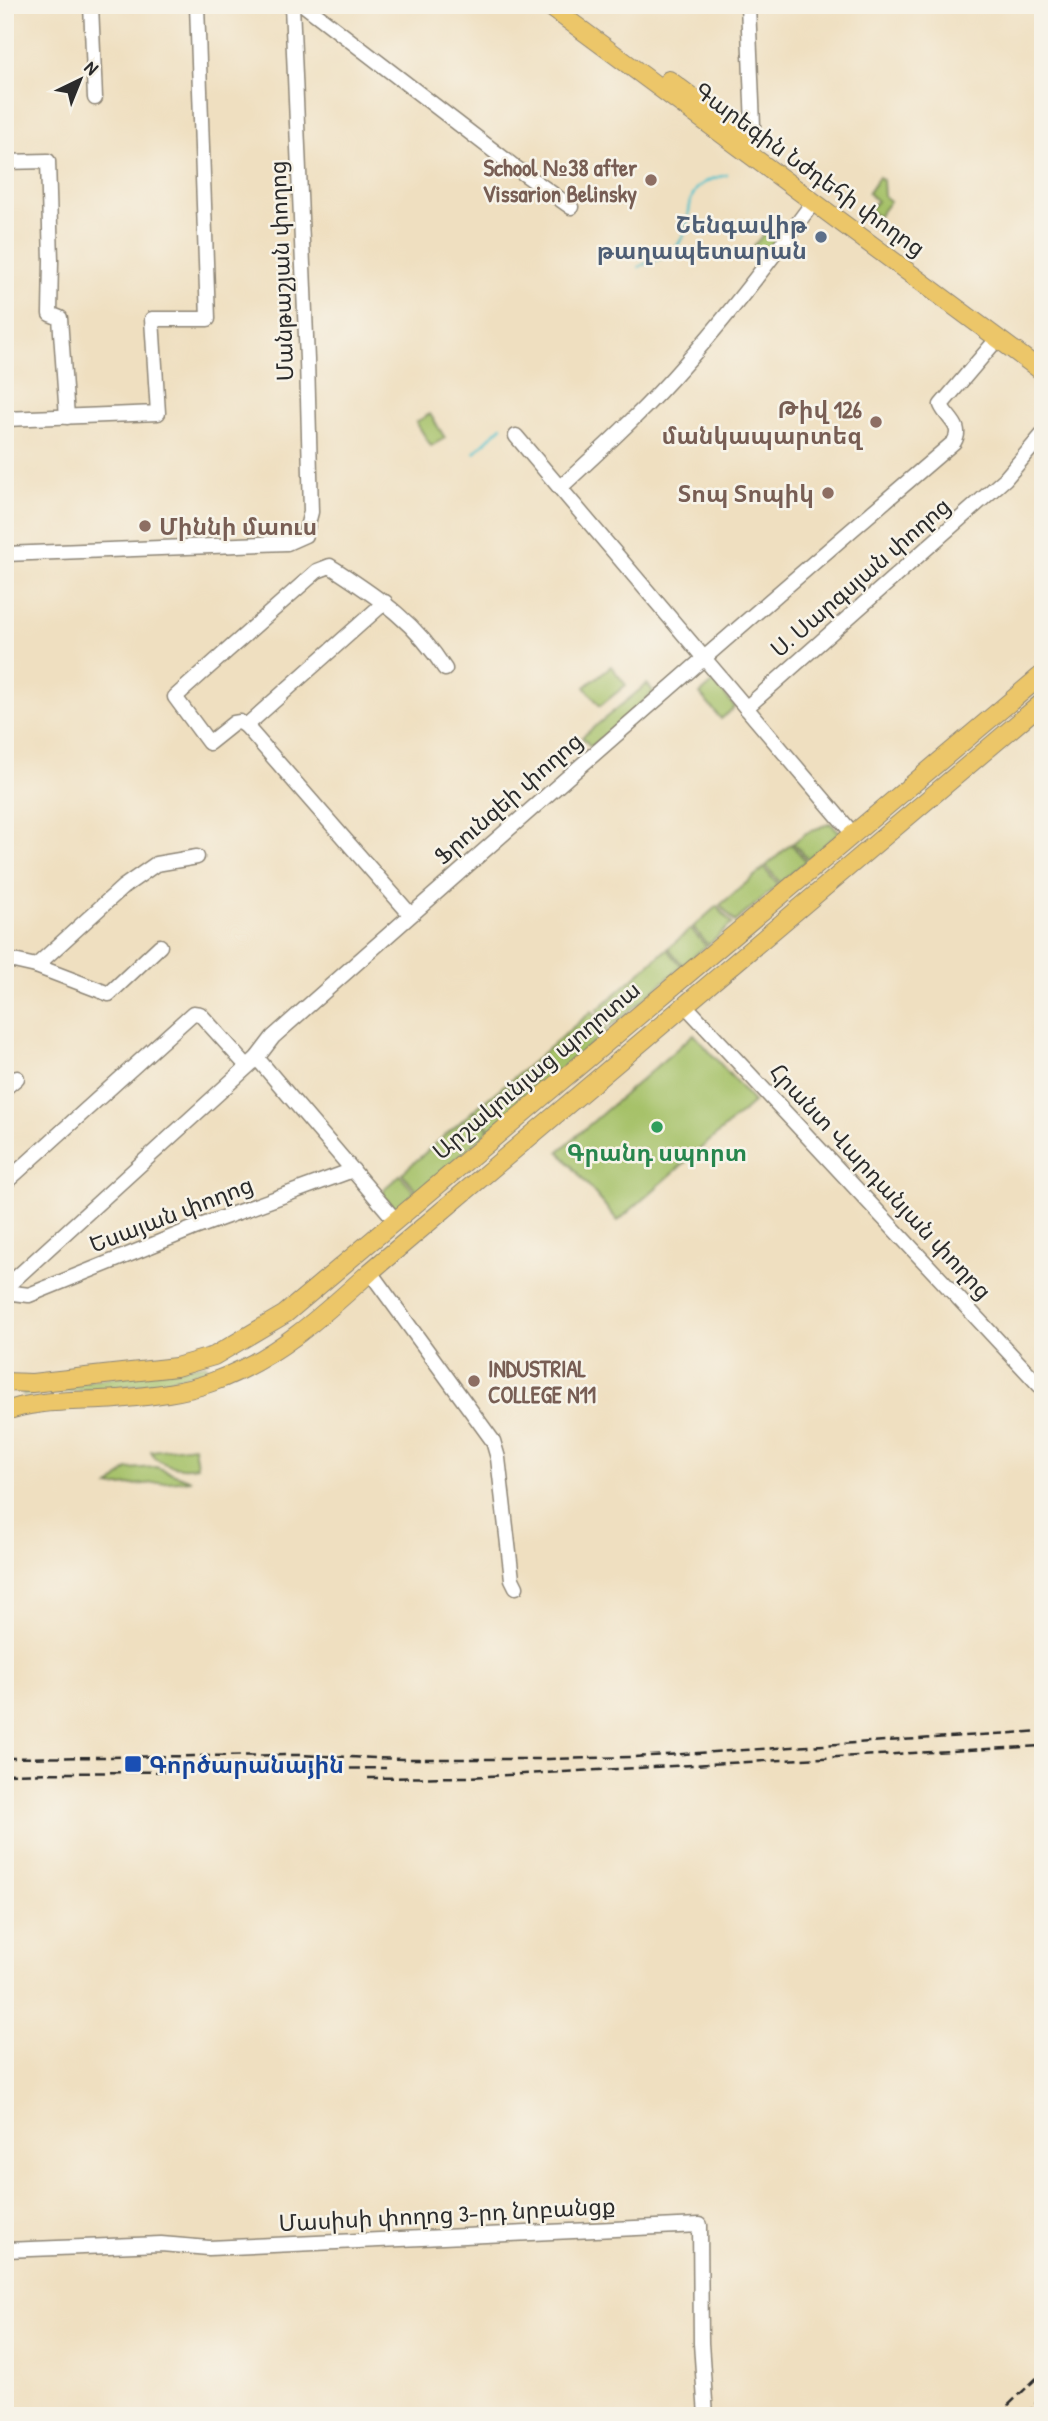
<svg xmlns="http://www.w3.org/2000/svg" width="1048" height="2421" viewBox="0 0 1048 2421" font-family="'Patrick Hand','Noto Sans Armenian',sans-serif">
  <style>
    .green { fill: #a5c168; stroke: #68764a; stroke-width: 2 }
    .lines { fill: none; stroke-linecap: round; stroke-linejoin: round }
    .stream { stroke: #54c1cb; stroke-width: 2.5 }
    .minor-casing { stroke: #8d8576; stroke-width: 17 }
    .major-casing { stroke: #8d8576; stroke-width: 20 }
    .minor { stroke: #fff; stroke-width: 14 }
    .major { stroke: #ecc669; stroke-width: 18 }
    .rail { stroke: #2b2b2b; stroke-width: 2.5; stroke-dasharray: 10 5; stroke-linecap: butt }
    .education-dot { fill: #8d6e63; stroke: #f7f3e8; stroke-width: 2.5 }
    .service-dot { fill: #5c6f8a; stroke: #f7f3e8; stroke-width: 2.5 }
    .leisure-dot { fill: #2e9e5b; stroke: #f7f3e8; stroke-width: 2.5 }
    .transit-dot { fill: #1a4fb4; stroke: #f7f3e8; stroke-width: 2.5 }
    .labels { text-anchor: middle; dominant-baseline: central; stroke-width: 5; stroke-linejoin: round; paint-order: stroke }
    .education-label { font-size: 23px; font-weight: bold; fill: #785e54; stroke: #f7f3e8; text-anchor: end }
    .street-label { font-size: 23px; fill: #2b2b2b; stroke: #f7f3e8 }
    .service-label { font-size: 23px; font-weight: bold; fill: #4e5e75; stroke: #f7f3e8; text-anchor: end }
    .leisure-label { font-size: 23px; font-weight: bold; fill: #27864d; stroke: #f7f3e8 }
    .transit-label { font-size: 23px; font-weight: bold; fill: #164399; stroke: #f7f3e8; text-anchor: start }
  </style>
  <rect width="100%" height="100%" fill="#f7f3e8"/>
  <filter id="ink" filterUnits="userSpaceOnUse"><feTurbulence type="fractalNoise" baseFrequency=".0143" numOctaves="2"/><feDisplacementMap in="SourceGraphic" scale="14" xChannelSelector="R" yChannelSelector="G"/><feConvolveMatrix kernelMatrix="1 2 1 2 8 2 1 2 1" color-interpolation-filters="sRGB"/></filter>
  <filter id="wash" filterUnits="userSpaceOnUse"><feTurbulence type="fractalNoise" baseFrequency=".00686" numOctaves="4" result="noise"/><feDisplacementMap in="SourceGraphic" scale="28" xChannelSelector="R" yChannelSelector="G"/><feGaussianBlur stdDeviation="1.57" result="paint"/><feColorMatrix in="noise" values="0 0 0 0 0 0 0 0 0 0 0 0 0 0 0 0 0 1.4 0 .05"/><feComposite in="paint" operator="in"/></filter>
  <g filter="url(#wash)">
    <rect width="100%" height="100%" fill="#efdfc0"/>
    <g class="green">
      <polygon points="879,177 883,180 884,196 890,201 878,217 869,210 877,201 868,193"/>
      <polygon points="765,232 775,240 759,260 749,252"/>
      <polygon points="430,414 445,438 431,446 416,422"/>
      <polygon points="611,666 626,685 600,706 585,687"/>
      <polygon points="714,682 735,707 721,719 700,694"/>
      <polygon points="647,684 654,692 591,747 582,737"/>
      <polygon points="830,823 840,832 808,859 793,843 806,833"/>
      <polygon points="791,844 806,861 780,883 766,866"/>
      <polygon points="764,868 778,885 735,922 720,905"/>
      <polygon points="717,906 732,924 708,945 693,927"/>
      <polygon points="691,929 706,946 683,965 668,948"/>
      <polygon points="667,949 682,966 611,1027 597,1010"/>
      <polygon points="592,1011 608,1030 525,1101 509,1082"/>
      <polygon points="694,1034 754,1102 618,1221 559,1151"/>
      <polygon points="506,1084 522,1103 490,1129 474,1110"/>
      <polygon points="473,1111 489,1130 418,1192 402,1173"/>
      <polygon points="400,1175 416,1194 396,1210 383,1195 385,1188"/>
      <polygon points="206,1364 209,1369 158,1383 23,1396 23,1390"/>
      <path d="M 194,1446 L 197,1466 C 183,1469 157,1467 151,1451 Z"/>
      <polygon points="156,1467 191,1480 109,1487 128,1469"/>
    </g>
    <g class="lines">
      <g class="stream">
        <path d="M 639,267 C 652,259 667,260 677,246 C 701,215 672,186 727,175"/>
        <polyline points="474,453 502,426"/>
      </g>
    </g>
  </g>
  <g filter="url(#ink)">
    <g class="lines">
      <defs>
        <g id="minor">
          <polyline points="91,5 95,98"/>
          <polyline points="304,5 516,168 571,207"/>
          <polyline points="746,146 753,126 748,5"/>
          <polyline points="5,162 48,161 51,260 50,314 60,318 67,417"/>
          <polyline points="5,419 158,413 152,319 208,319 197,5"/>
          <polyline points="516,436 853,834"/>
          <path d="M 560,488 C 603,448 647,408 685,364 C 731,312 773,257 814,201"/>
          <polyline points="5,554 287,543 305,535 311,512 307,360 292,5"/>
          <polyline points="746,708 1005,479 1043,434"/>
          <polyline points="246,726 385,602"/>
          <path d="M 410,914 L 246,726 L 240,722 L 234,723 L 209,743 L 175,697 L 317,571 L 330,566 C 377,597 414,620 445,669"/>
          <polyline points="5,959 36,966 123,887 156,864 197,857"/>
          <polyline points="36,966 109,994 160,946"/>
          <polyline points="685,1005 1043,1389"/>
          <polyline points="257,1058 396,1221"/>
          <polyline points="5,1088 17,1078"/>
          <polyline points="5,1183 193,1013 200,1014 247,1066"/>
          <polyline points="370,1272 493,1441 498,1458 512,1579 516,1587"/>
          <path d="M 5,1288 L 257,1058 L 273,1037 C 499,837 725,638 954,442 C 964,426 947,419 941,405 L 998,338"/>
          <polyline points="5,1292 29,1295 192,1229 353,1170"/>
          <polyline points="5,2250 161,2244 209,2248 700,2225 701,2343 706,2416"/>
        </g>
        <g id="major">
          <polyline points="548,5 1043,372"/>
          <polyline points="669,80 751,141"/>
          <polyline points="5,1382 32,1383 176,1367 214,1356 285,1314 1043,674"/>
          <path d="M 5,1412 C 31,1399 86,1402 117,1399 C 148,1396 183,1393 212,1382 C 274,1360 322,1316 370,1272 L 1043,702"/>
        </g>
      </defs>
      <use href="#minor" class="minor-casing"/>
      <use href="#major" class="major-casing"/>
      <use href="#minor" class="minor"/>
      <use href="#major" class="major"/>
      <g class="rail">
        <polyline points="5,1758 297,1755 402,1759 549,1759 635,1757 1043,1731"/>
        <polyline points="5,1774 386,1768"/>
        <polyline points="368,1778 469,1777 1043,1746"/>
        <polyline points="997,2416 1043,2372"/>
        <polyline points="1026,2416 1043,2394"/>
      </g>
    </g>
  </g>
  <g class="education-dot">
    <circle cx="651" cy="180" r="7"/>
    <circle cx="876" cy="422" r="7"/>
    <circle cx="828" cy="493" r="7"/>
    <circle cx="145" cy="526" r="7"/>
    <circle cx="474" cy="1381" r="7"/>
  </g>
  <circle class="service-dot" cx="821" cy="237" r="7"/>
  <circle class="leisure-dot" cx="657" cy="1127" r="7"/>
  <rect class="transit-dot" x="124" y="1755" width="18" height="18" rx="3.5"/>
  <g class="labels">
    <g class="education-label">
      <text x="637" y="167">School №38 after<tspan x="637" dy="26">Vissarion Belinsky</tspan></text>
      <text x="862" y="409">Թիվ 126<tspan x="862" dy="26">մանկապարտեզ</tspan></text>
      <text x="814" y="493">Տոպ Տոպիկ</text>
      <text x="159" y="526" text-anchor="start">Միննի մաուս</text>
      <text x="488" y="1368" text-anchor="start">INDUSTRIAL<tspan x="488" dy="26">COLLEGE N11</tspan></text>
    </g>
    <g class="street-label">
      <text transform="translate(810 169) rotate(36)">Գարեգին Նժդեհի փողոց</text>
      <text transform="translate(281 271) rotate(-92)">Մանթաշյան փողոց</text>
      <text transform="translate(860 577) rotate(-41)">Ս. Սարգսյան փողոց</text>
      <text transform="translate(508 798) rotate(-41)">Ֆրունզեի փողոց</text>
      <text transform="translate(536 1070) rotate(-40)">Արշակունյաց պողոտա</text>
      <text transform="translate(881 1181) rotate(47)">Հրանտ Վարդանյան փողոց</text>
      <text transform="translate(171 1214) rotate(-21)">Եսայան փողոց</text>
      <text transform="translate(447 2214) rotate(-3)">Մասիսի փողոց 3-րդ նրբանցք</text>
    </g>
    <g class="service-label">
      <text x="807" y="224">Շենգավիթ<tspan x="807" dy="26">թաղապետարան</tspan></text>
    </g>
    <g class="leisure-label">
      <text x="657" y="1152">Գրանդ սպորտ</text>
    </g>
    <g class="transit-label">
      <text x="149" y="1764">Գործարանային</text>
    </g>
  </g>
  <rect width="1048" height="2421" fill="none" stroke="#f7f3e8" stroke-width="28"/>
  <g transform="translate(80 80) rotate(43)" stroke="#f7f3e8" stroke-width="5" paint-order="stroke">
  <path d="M0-5L12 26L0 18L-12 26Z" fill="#2b2b2b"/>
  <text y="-10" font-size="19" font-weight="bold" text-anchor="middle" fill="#2b2b2b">N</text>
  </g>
</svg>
